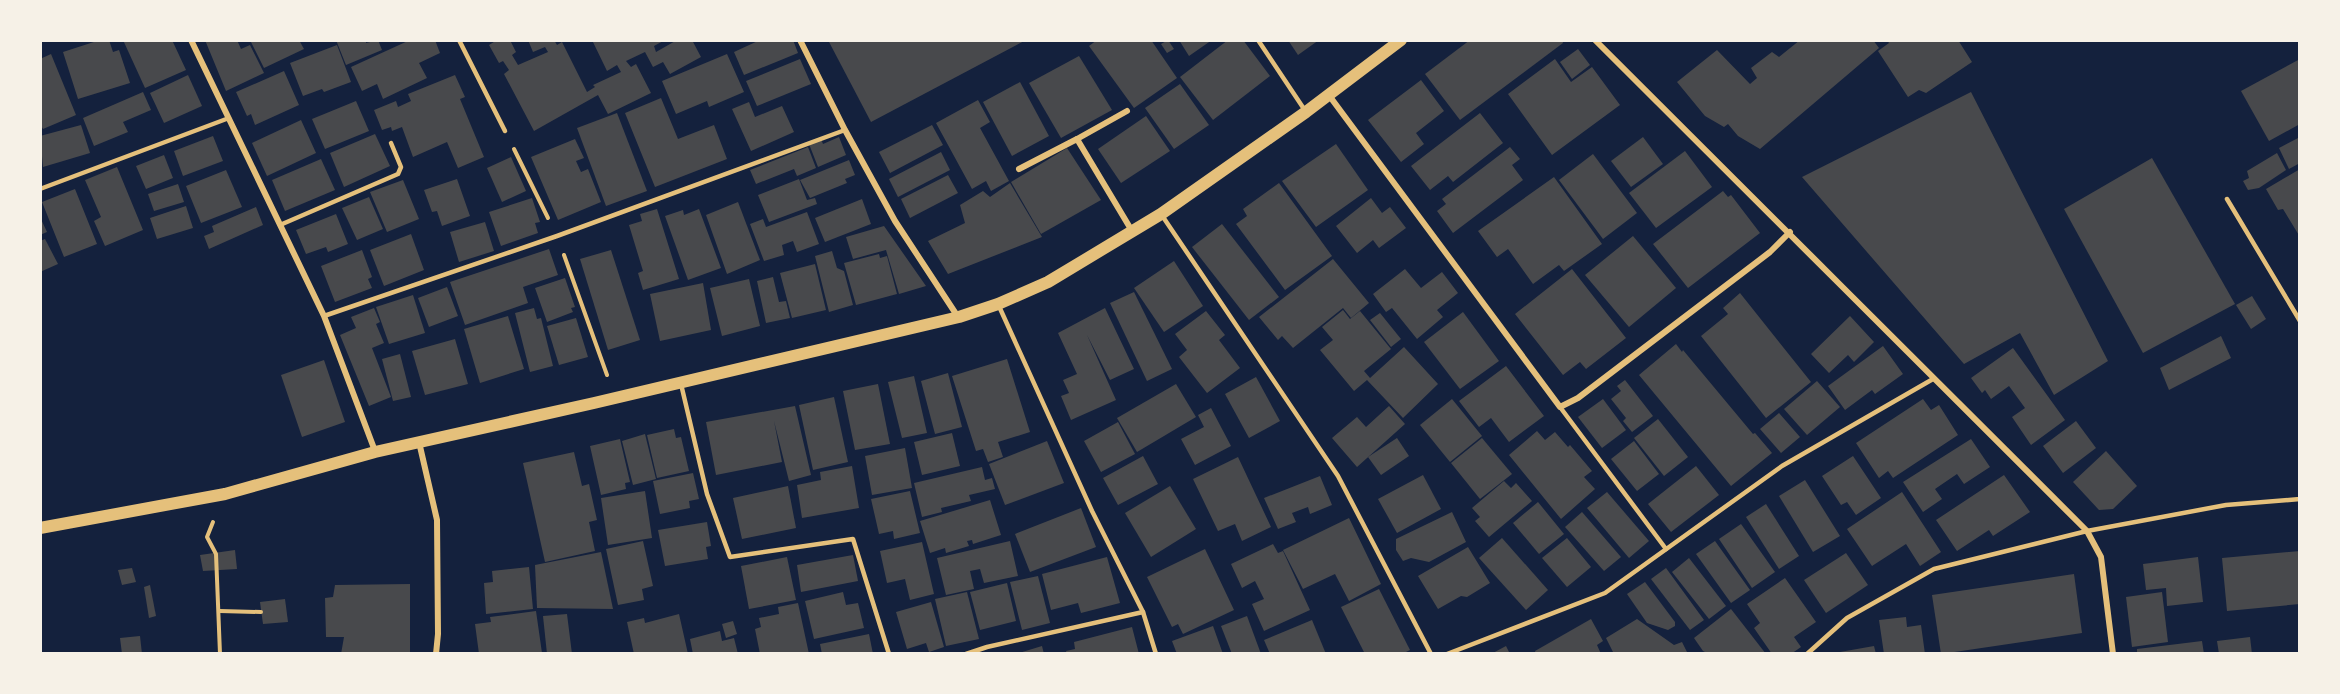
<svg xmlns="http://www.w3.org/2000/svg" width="2340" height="694" viewBox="0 0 2340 694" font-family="'Varela Round',sans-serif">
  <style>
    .building { fill: #48494c }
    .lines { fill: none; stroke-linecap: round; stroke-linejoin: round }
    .path { stroke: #e5c07b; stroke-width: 4 }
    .service { stroke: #e5c07b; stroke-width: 4.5 }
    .minor { stroke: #e5c07b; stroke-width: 6 }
    .secondary { stroke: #e5c07b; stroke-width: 12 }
  </style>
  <rect width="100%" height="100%" fill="#14213d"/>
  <g class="building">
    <polygon points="100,40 109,40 113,52 119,50 130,83 78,99 63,52"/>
    <polygon points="123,40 172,40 186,70 145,88"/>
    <polygon points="205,40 237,40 241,49 250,45 264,73 226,91"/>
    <polygon points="250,40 299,40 304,49 264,68"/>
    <polygon points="336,40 366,40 366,43 378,40 382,50 346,65"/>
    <polygon points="410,40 435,40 440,53 419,63 427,78 383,99 377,84 362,91 351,67"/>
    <polygon points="497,40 510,40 516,52 512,55 518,65 548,52 545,47 533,52 528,40 554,40 557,45 562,42 587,92 595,87 593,85 621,72 617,65 607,71 592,40 665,40 654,46 656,52 677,40 692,40 701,57 670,74 663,62 653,67 645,52 626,61 631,67 636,64 651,93 608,114 598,95 534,131 504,74 509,70 503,61 499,63 489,45"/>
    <polygon points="760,40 793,40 798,53 744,75 734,52"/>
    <polygon points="828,40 1026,40 871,122"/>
    <polygon points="1097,40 1151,40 1177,78 1134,108 1089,46"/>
    <polygon points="1168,40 1174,49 1167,53 1161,44"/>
    <polygon points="1179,40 1212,40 1189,56"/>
    <polygon points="1228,40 1243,40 1270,76 1213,120 1180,77"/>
    <polygon points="1288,40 1319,40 1298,55"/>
    <polygon points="1470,40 1562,40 1563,43 1460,120 1425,74"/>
    <polygon points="1800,40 1873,40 1879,48 1760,149 1738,136 1728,124 1724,127 1705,116 1677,82 1717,50 1750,84 1757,78 1751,68 1772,52 1779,57"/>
    <polygon points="1887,40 1958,40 1972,62 1926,93 1919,90 1908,97 1878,51 1889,43"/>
    <polygon points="337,45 351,82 324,92 322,89 303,96 290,63"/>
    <polygon points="1578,49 1590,65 1572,79 1560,62"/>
    <polygon points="51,54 76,115 43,129 40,124 40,59"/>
    <polygon points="727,54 744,92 709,107 707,101 676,114 662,81"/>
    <polygon points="1079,56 1112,110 1061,138 1029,83"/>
    <polygon points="800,59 811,84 757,106 746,81"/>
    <polygon points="1555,59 1571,82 1592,67 1620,105 1552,155 1508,94"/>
    <polygon points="2300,59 2300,124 2269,141 2241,91"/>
    <polygon points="284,71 299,105 255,125 251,114 247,116 236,92"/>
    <polygon points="188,75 202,106 164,123 150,93"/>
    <polygon points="455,75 465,97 460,99 484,157 458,168 447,142 413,157 402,127 392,131 391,127 382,130 374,110 396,101 398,107 411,101 408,94"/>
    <polygon points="1421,80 1444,111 1416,133 1424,144 1401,162 1368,120"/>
    <polygon points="1020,82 1049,136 1012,156 983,102"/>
    <polygon points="1180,84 1209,125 1174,149 1145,108"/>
    <polygon points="143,92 151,110 123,122 128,132 94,146 83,118"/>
    <polygon points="1971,92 2108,361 2054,395 2020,333 1964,364 1802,177"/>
    <polygon points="661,98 678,139 714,125 727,159 655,187 625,113"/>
    <polygon points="978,100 990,122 980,128 1009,181 991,191 986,181 972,189 936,123"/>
    <polygon points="356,101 369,131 325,149 312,119"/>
    <polygon points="749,102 755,117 782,106 794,132 751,151 732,109"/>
    <polygon points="617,113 647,191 606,206 577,128"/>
    <polygon points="1480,113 1503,143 1453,182 1448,176 1430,190 1411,166"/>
    <polygon points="1146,116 1170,151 1121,183 1098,149"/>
    <polygon points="301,120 316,153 267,176 252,143"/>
    <polygon points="81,125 90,153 43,167 40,136"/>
    <polygon points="932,125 943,145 890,173 879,152"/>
    <polygon points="375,134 390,166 344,187 330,153"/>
    <polygon points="213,136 223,161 183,176 174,151"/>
    <polygon points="839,137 846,155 818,167 809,144 821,139 823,144"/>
    <polygon points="1643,137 1663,164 1631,187 1611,161"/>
    <polygon points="2300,137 2300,163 2289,169 2279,148"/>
    <polygon points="575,139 584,158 576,161 581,172 588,169 601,202 558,220 531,157"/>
    <polygon points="1336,144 1368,190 1316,227 1282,181"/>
    <polygon points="808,147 816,168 797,176 794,169 756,184 750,170"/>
    <polygon points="1510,147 1520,159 1512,165 1523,180 1453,233 1437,211 1446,204 1442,199"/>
    <polygon points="1067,148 1101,200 1041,234 1011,182"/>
    <polygon points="1685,151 1712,187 1656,228 1629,193"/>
    <polygon points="941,152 950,170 898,197 889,179"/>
    <polygon points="2277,153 2286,170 2259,188 2248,190 2243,181 2249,178 2247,171"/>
    <polygon points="1593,154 1637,213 1603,239 1559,180"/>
    <polygon points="164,155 173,178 146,189 136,166"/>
    <polygon points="511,157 526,191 502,202 487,168"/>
    <polygon points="2152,158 2235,304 2143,353 2064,209"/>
    <polygon points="321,159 335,190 285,211 272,180"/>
    <polygon points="849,160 855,175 845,179 847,183 810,198 800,180"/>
    <polygon points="117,167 143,230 105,246 94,221 101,217 85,180"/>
    <polygon points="2300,169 2300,237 2283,209 2278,210 2266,189"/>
    <polygon points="226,170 242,207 201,223 186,186"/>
    <polygon points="948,175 958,193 910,218 901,199"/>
    <polygon points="1554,177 1602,244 1564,271 1559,265 1533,284 1508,249 1497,257 1478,231"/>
    <polygon points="457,179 470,216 442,226 437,211 432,212 424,190"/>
    <polygon points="799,179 807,200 815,198 817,204 769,222 758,195"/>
    <polygon points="403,180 419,219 387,232 370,192"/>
    <polygon points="1010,183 1042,237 948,274 928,241 965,223 960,205 983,191 990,197"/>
    <polygon points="1279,183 1332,256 1285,290 1236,224 1247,216 1243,209"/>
    <polygon points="178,184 184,202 154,211 148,194"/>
    <polygon points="75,189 97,244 64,257 42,202"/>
    <polygon points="1723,191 1728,197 1731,195 1760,233 1688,288 1653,244"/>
    <polygon points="369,197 383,229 357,240 342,208"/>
    <polygon points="532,198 540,222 535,223 538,233 501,246 489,212"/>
    <polygon points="1371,198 1382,213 1390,207 1406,228 1379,248 1373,240 1357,253 1336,226"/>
    <polygon points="862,199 871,224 825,242 815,218"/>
    <polygon points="738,202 760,260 727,274 706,215"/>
    <polygon points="186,206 193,228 157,239 150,218"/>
    <polygon points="256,207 263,225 209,249 204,236 214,232 212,226"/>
    <polygon points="657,209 679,279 643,290 638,273 643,271 629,225 642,221 640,214"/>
    <polygon points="699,209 721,268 688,280 665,216 683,210 684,215"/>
    <polygon points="807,212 819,244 797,252 793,241 782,245 784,255 764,261 750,224 763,219 766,227"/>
    <polygon points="336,214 348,244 328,252 326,247 306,254 296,230"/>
    <polygon points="40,217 47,232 40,235"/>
    <polygon points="485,222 494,251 459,262 450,232"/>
    <polygon points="1222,224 1279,297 1249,320 1192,247"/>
    <polygon points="884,226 926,286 899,294 886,250 853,259 846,237"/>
    <polygon points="411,234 424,270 384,286 370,250"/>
    <polygon points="1633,236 1676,288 1629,327 1585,275"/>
    <polygon points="45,239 58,264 40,272 40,241"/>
    <polygon points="549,249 558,275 523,287 528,303 465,325 450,282"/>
    <polygon points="362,250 372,277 368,279 372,288 335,302 321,266"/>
    <polygon points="611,250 640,340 608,350 580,259"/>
    <polygon points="832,251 837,268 844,271 853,305 829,312 815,256"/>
    <polygon points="879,254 880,258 887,256 897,294 856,305 844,263"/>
    <polygon points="1333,259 1369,303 1351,318 1343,308 1293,348 1282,336 1278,340 1259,317"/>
    <polygon points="1174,261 1203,306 1164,332 1134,288"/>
    <polygon points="815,264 826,310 792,318 780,273"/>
    <polygon points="1405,269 1421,288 1442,272 1458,293 1437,310 1443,317 1417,339 1392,308 1386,312 1373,294"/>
    <polygon points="1572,269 1626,338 1586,369 1580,362 1563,375 1515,314"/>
    <polygon points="773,277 779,302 786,301 790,318 766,323 757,281"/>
    <polygon points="565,278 575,307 571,308 573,312 547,322 535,288"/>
    <polygon points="749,279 760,326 722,336 710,288"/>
    <polygon points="703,283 711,330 660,341 650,294"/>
    <polygon points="447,287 458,316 429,327 418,298"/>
    <polygon points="1134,292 1172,369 1147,381 1110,303"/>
    <polygon points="1740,293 1811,382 1766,418 1701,336 1728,314 1723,308"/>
    <polygon points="413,295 425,333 389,344 376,307"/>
    <polygon points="2252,296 2266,319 2251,329 2236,305"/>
    <polygon points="374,308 380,322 376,324 384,343 372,348 391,397 369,406 340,335 356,328 351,317"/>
    <polygon points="534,308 537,319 541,318 553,366 530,372 515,313"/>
    <polygon points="1105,308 1134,369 1110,380 1087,335 1116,400 1071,420 1061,396 1069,393 1063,380 1077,374 1058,333"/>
    <polygon points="1343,310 1350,319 1360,311 1391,349 1364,371 1370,378 1404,347 1438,384 1403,418 1367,380 1354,391 1320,350 1333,340 1322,327"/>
    <polygon points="1206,311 1225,335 1219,340 1240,368 1207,393 1179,357 1187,350 1175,334"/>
    <polygon points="1463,312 1499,361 1460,389 1424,342"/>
    <polygon points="1380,313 1401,339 1391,347 1370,320"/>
    <polygon points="508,316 524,369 480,383 464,329"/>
    <polygon points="1850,316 1874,342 1854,362 1848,355 1829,373 1811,354"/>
    <polygon points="576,318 588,357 559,365 547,326"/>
    <polygon points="2221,336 2231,358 2169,390 2160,368"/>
    <polygon points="455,339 468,384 425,395 412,351"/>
    <polygon points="1676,344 1682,352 1683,350 1753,434 1755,433 1772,453 1731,486 1639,375"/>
    <polygon points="1883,346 1903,374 1875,394 1872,390 1845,410 1828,386"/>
    <polygon points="2013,348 2065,420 2031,445 2012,417 2025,408 2009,386 1991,399 1985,390 1982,393 1971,378"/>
    <polygon points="400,354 411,397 393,401 382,359"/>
    <polygon points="1007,359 1030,432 998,442 1003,457 988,462 983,449 976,451 952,376"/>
    <polygon points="324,360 345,422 302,437 281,375"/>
    <polygon points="1506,366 1544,416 1509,442 1491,418 1479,427 1459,401"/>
    <polygon points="948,373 962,427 935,434 921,381"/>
    <polygon points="914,376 927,433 902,438 888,382"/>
    <polygon points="1256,377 1280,421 1249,438 1225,394"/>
    <polygon points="1625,380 1653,416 1632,432 1623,421 1626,418 1611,399 1621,391 1617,386"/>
    <polygon points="1817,381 1840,407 1807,435 1784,409"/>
    <polygon points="878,384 890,444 855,450 843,391"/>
    <polygon points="1176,384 1196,417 1137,452 1117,418"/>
    <polygon points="834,397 848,462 813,470 799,405"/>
    <polygon points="1452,399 1482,436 1450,462 1420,425"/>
    <polygon points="1603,399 1626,430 1602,448 1578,417"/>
    <polygon points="1923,399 1931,410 1939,405 1958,435 1893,478 1888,471 1879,478 1856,443"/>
    <polygon points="795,406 811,475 789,481 774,421 782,462 716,475 706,422"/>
    <polygon points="1389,406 1405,424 1357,467 1332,438 1357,417 1366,427"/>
    <polygon points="1211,408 1231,446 1195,465 1181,439 1204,427 1198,415"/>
    <polygon points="1779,413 1800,437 1781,453 1760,429"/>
    <polygon points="1658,419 1688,457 1664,476 1634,438"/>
    <polygon points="2076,421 2096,448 2063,473 2043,446"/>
    <polygon points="1118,422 1135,454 1101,472 1084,441"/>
    <polygon points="674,429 676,438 681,437 689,471 657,478 647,435"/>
    <polygon points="1537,431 1545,440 1555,432 1568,447 1570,445 1592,471 1584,477 1595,489 1561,519 1509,455"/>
    <polygon points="952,433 960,466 922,475 914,442"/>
    <polygon points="645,434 656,479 633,485 622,441"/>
    <polygon points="1397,438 1409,456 1381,475 1368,457"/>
    <polygon points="1482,438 1512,474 1480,499 1451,463"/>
    <polygon points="620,439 630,482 625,483 626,489 601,495 590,446"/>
    <polygon points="1971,439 1990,467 1964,484 1957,474 1935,489 1942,499 1923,512 1903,482"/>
    <polygon points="1047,441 1064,483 1005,505 989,464"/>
    <polygon points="1634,441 1659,474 1637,491 1611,459"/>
    <polygon points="905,448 912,488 872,495 865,456"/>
    <polygon points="2106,451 2137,486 2113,509 2099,510 2073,482"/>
    <polygon points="574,452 582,486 589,484 597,520 589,522 595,551 545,562 523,463"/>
    <polygon points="1143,456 1158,484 1118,505 1103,478"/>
    <polygon points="1853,456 1881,498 1856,515 1847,502 1841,505 1822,476"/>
    <polygon points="1238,457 1271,527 1242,541 1235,524 1218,531 1193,479"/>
    <polygon points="852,466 859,508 802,518 797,485 821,480 820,472"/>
    <polygon points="1696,466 1719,495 1671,532 1648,504"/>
    <polygon points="982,467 985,480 992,478 995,489 969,495 971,501 941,508 942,512 922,517 914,483"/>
    <polygon points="693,473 699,499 689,501 690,508 660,514 653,481"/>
    <polygon points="1423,475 1441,509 1397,533 1378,499"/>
    <polygon points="2004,475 2030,512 1993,536 1989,530 1957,551 1936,520"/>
    <polygon points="1320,476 1332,505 1310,514 1308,507 1292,513 1296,522 1278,529 1264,498"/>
    <polygon points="1805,480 1840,536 1813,552 1779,496"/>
    <polygon points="1504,481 1511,488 1516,483 1532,501 1489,537 1475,521 1480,517 1472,508"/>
    <polygon points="788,486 796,528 742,539 733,498"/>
    <polygon points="1170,486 1196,529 1151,557 1125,513"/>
    <polygon points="645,491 652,538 608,545 601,498"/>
    <polygon points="910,491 920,533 894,539 893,531 879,534 871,499"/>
    <polygon points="1607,492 1649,541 1629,558 1587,508"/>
    <polygon points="1902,492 1941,552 1920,566 1906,544 1872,566 1847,529"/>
    <polygon points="990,500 1001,535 973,544 972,540 967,541 969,546 946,553 945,548 930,553 920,521"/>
    <polygon points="1538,502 1564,534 1539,554 1513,523"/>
    <polygon points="1766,504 1799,556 1779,569 1746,517"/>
    <polygon points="1081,508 1096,547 1030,572 1015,534"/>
    <polygon points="1452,512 1466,542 1429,562 1411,558 1403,561 1396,550 1396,539"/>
    <polygon points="1582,512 1621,557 1604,571 1565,527"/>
    <polygon points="1349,518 1381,584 1349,601 1335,574 1303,589 1283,550"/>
    <polygon points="707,522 711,546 706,547 708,559 665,566 658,530"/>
    <polygon points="1741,524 1775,572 1752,588 1719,539"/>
    <polygon points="1502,538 1548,590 1526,610 1479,558"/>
    <polygon points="1567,538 1591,567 1567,587 1542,558"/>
    <polygon points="643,541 653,586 642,589 644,600 618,605 606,549"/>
    <polygon points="1010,541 1018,576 984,583 980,569 970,571 974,589 946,595 937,558"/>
    <polygon points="1715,541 1750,590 1731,603 1696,554"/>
    <polygon points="922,542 934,594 910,600 905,579 887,583 880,551"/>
    <polygon points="1273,544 1278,553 1283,551 1310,610 1264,631 1252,604 1264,599 1255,581 1242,588 1231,564"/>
    <polygon points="1468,547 1490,583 1467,597 1461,596 1438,609 1418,576"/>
    <polygon points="1205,549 1234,610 1183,634 1178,624 1172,627 1147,577"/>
    <polygon points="235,550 237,569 203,571 200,555"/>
    <polygon points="2300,551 2300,604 2227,611 2222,558"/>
    <polygon points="601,552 613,609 537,608 535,565"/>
    <polygon points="1846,553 1868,585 1826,613 1804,580"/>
    <polygon points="853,555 858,581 801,592 797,565"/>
    <polygon points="787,557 796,600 749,609 741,566"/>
    <polygon points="1107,557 1120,603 1081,613 1078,603 1051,610 1042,574"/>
    <polygon points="2198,557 2203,602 2167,606 2166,588 2146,590 2143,564"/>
    <polygon points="1689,558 1726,606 1709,619 1672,572"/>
    <polygon points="529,567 533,609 486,614 484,583 493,582 492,571"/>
    <polygon points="132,568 136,582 122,585 118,570"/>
    <polygon points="1666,568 1704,620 1690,630 1651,579"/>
    <polygon points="2074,574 2082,633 1941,654 1932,595"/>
    <polygon points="1038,576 1050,623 1022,630 1010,582"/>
    <polygon points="1785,578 1816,622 1794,637 1801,647 1791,654 1772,654 1754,628 1760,623 1747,604"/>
    <polygon points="1645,582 1675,622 1675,626 1668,630 1647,623 1627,594"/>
    <polygon points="1007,583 1016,621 980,630 970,592"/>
    <polygon points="410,584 410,654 341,654 344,637 326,637 325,598 333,597 335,585"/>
    <polygon points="150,585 156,616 149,618 144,587"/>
    <polygon points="1379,589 1410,650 1402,654 1365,654 1341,607"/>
    <polygon points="843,592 846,605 858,603 864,628 814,639 805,601"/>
    <polygon points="967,592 979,639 946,646 935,599"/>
    <polygon points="2162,592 2168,642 2132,647 2126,597"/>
    <polygon points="285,599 288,622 263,624 260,602"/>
    <polygon points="931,602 944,647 929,652 926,643 907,649 896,612"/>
    <polygon points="798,603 809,654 760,654 755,629 761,627 759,618 779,614 778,607"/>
    <polygon points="1731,609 1766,654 1709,654 1703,651 1694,638"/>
    <polygon points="536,611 542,653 479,654 475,624 491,622 490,617"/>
    <polygon points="567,614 572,654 547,654 543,616"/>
    <polygon points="679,614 688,654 634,654 627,622 644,618 645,623"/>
    <polygon points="1247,616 1261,654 1232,654 1221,626"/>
    <polygon points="1906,617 1907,627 1921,625 1925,654 1884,654 1879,620"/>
    <polygon points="1591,619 1603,641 1597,645 1601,654 1536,654 1535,651"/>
    <polygon points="1637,619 1674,645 1682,642 1688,654 1614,654 1606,638"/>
    <polygon points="1312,620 1326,654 1270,654 1264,640"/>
    <polygon points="733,621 737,634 726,638 722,624"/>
    <polygon points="1213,626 1223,654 1177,654 1172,641"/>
    <polygon points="1132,627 1139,654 1067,654 1066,651 1075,649 1074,642"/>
    <polygon points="720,631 722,641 734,638 738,654 693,654 690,639"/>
    <polygon points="869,634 873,654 822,654 820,644"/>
    <polygon points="140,636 142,654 122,654 120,638"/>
    <polygon points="2250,637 2252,654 2219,654 2217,641"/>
    <polygon points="2202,641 2204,654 2137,654 2137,649"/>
    <polygon points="1042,646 1044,654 1019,654 1019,653"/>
    <polygon points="1506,646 1510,654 1491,654"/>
    <polygon points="1874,646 1876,654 1840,654 1840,652"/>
  </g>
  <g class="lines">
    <g class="path">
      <polyline points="514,149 548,218"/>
      <polyline points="564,255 607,375"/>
      <polyline points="213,522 207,537 216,554 220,654"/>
      <polyline points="220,611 261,612"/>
    </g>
    <g class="service">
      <polyline points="459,40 505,131"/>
      <polyline points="1258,40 1306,112"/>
      <polyline points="40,189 229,118"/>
      <polyline points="2227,199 2300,321"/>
      <polyline points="1161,214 1338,476 1431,654"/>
      <polyline points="280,225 398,174 401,167 391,143"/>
      <polyline points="998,304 1092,511 1143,612 1156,654"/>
      <polyline points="324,316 557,236 845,130"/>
      <polyline points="681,384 707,494 730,557 853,539 889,654"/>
      <polyline points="1560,407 1666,549"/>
      <polyline points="966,654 987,647 1143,612"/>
      <polyline points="1447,654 1605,593 1782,466 1933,379"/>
      <polyline points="1807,654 1847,618 1934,569 2087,531 2226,505 2300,499"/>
    </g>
    <g class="minor">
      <polyline points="191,40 324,316 375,451"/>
      <polyline points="800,40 845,130 895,221 958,317"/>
      <path d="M 1595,40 C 1760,203 1922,368 2087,531 L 2101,557 L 2113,654"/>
      <polyline points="1328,94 1560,407 1578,398 1770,252 1790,232"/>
      <polyline points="1077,139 1127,111"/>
      <polyline points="1019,169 1077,139 1132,231"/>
      <polyline points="419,442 437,520 438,634 436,654"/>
    </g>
    <polyline class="secondary" points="40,528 225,494 375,452 594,403 959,317 998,304 1048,282 1161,214 1306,112 1401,40"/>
  </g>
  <rect width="2340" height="694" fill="none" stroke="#f6f1e7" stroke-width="84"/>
</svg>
